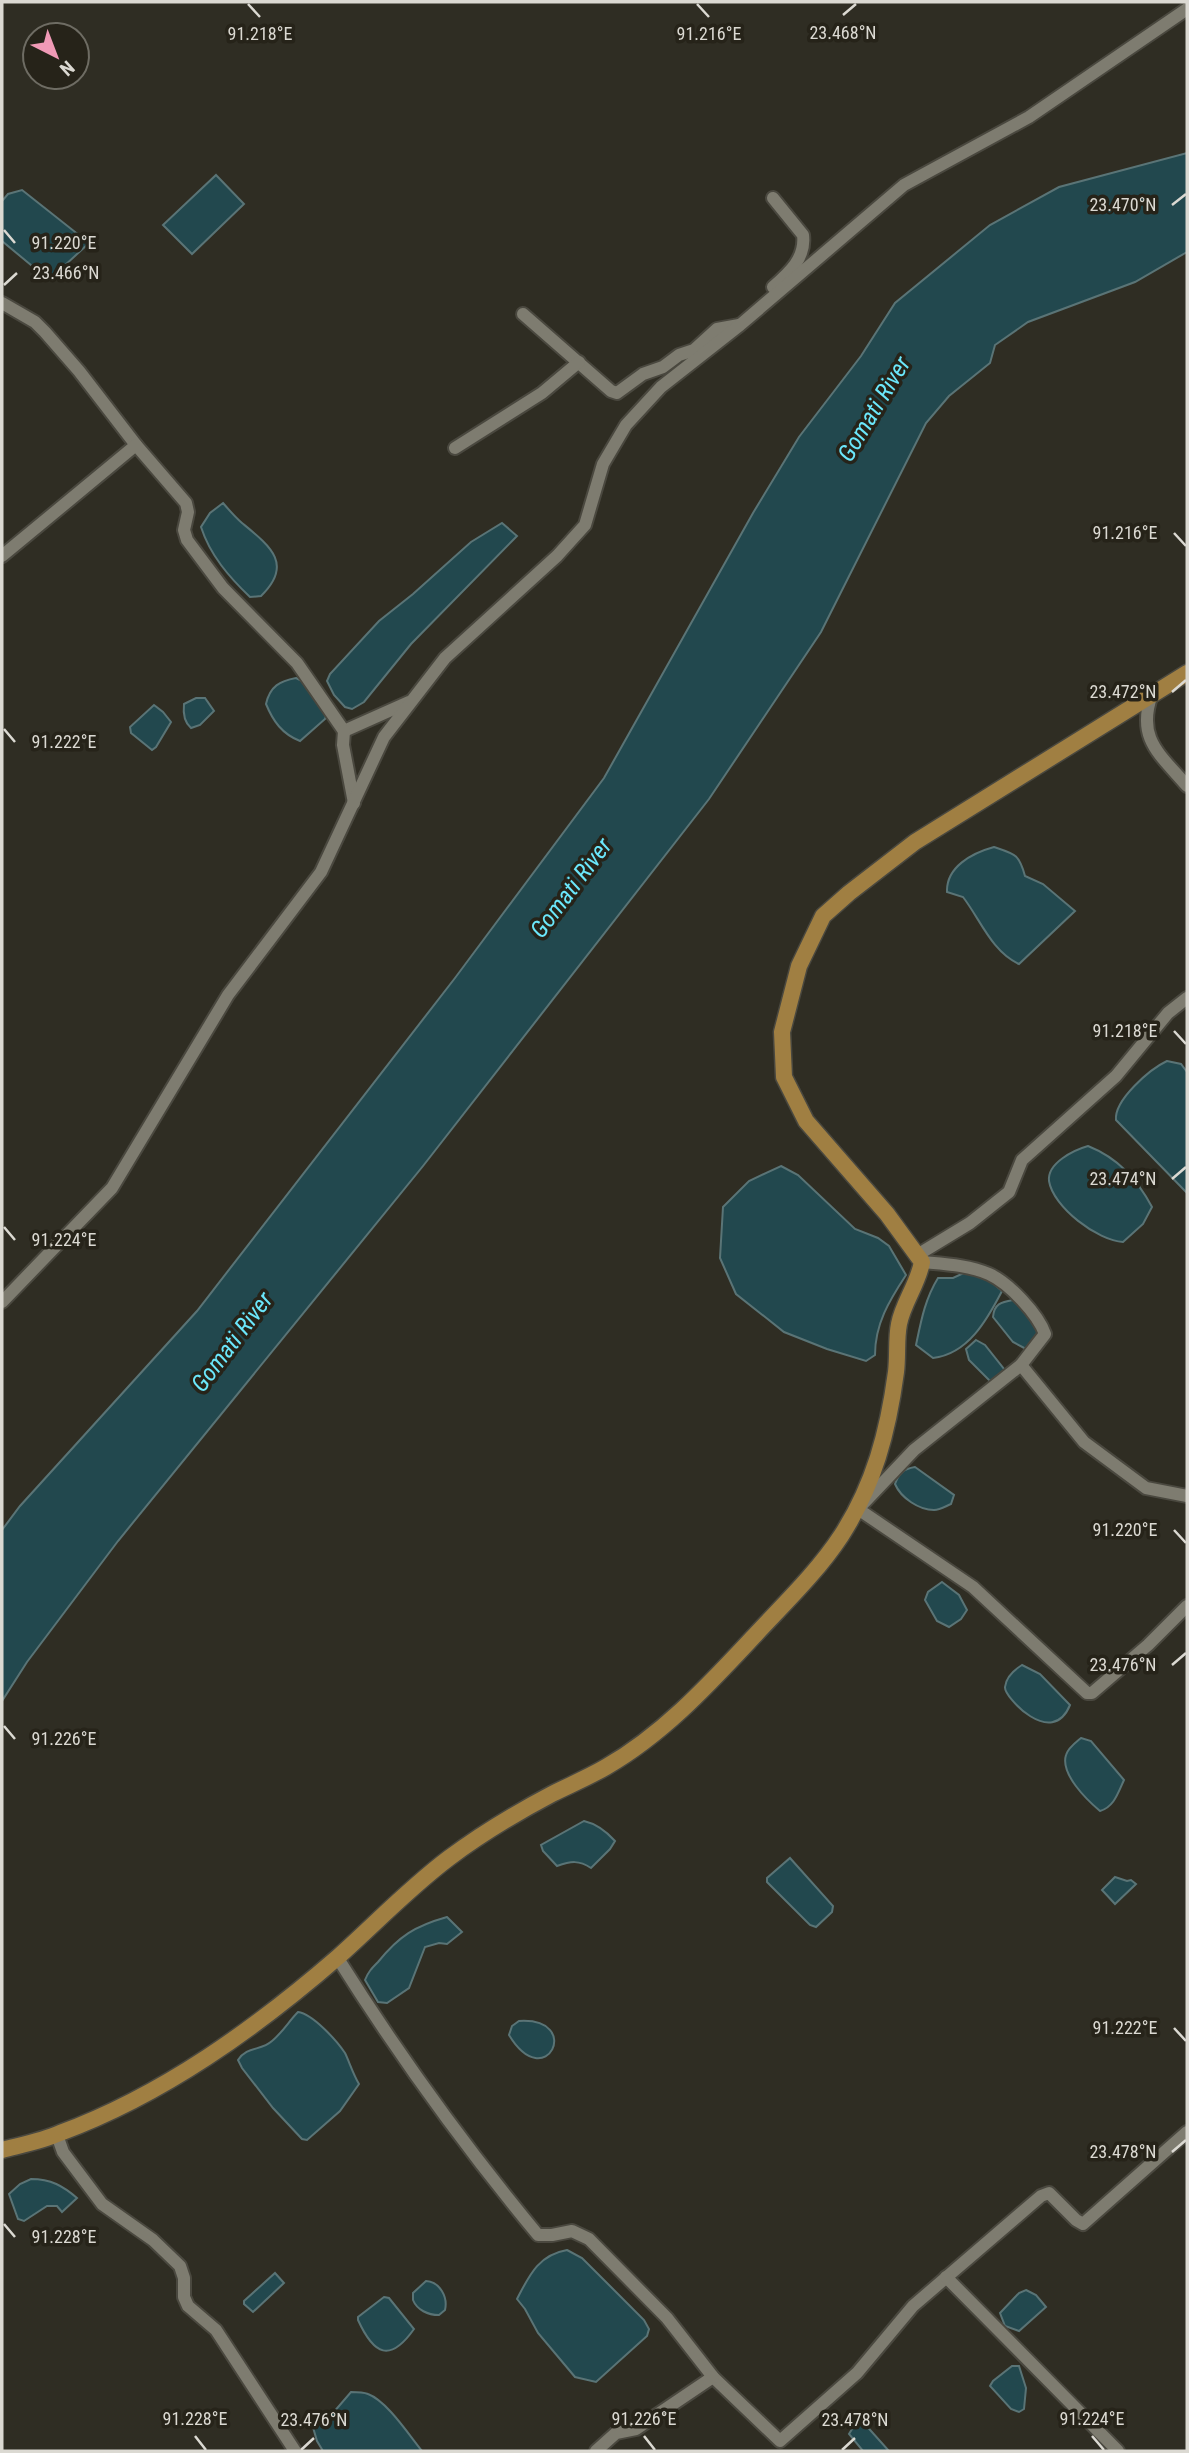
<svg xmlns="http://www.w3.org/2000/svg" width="1189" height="2453" viewBox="0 0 1189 2453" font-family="'Roboto Condensed',sans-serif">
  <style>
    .water { fill: #22484e; stroke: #5a7476; stroke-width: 2 }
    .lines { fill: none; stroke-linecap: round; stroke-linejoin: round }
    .minor-casing { stroke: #4a483f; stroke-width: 16 }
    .major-casing { stroke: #4a483f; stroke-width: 19 }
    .minor { stroke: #7e7c70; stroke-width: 12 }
    .major { stroke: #a07f42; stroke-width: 16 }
    .ticks { fill: none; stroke: #dbd9d2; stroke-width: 2.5 }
    .labels { text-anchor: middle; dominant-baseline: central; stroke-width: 7; stroke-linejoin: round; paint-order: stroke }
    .water-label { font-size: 24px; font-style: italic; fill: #6be7fb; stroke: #262319 }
    .ticks-label { font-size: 18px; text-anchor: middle; fill: #dbd9d2; stroke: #262319; stroke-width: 7; stroke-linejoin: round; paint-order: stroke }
  </style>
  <rect width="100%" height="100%" fill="#2f2d23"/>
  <g class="water">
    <polygon points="1187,153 1187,252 1135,282 1028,322 995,345 990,363 949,396 926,423 821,632 709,799 423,1166 118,1541 27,1662 2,1701 2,1530 20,1506 197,1311 455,978 604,778 753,513 799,437 861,356 895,303 990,225 1059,187"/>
    <polygon points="216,175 244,204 192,254 163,225"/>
    <polygon points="22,190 89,243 49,280 2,241 2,201 8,194"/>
    <path d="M 223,503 C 229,510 235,517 242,523 C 270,546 294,564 261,596 L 250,597 C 229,577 210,555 201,527 L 210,513 Z"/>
    <polygon points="502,523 517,536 411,644 364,702 352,709 345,707 334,695 327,681 330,674 379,621 413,594 471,542"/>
    <path d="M 296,678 L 304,682 L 327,713 L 325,719 L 300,741 C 282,734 273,721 266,704 C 270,686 280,681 296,678 Z"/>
    <path d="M 196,698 L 205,698 L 214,711 L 200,725 L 191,728 C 184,722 183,713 184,704 Z"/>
    <polygon points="154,705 163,712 171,722 156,747 152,750 131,733 130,727"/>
    <path d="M 994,847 C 1015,854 1019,854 1025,876 L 1043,884 L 1075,911 L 1019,964 C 992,952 980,919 963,897 L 947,892 C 946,867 972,853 994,847 Z"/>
    <path d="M 1167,1061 L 1181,1064 L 1187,1072 L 1187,1193 L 1116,1120 C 1114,1100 1150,1069 1167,1061 Z"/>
    <path d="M 1088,1146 C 1118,1158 1137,1179 1152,1207 L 1143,1224 L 1123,1242 C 1098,1241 1053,1207 1049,1181 C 1047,1163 1074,1150 1088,1146 Z"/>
    <path d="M 781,1166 L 798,1175 L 855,1229 L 878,1238 L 889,1246 L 906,1275 C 889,1301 875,1324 875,1355 L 866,1361 L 827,1349 L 784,1332 L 736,1294 L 720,1258 L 723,1207 L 749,1181 Z"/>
    <path d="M 968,1271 L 986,1277 L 1002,1291 C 987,1320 968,1354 933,1358 L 916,1345 C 921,1321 925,1299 938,1278 L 953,1278 Z"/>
    <path d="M 1013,1300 L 1020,1303 L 1040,1332 L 1032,1345 L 1026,1349 L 1013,1342 L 993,1317 C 994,1304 1001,1302 1013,1300 Z"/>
    <polygon points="976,1340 985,1345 1004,1369 1005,1374 997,1381 990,1381 969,1360 966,1349"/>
    <path d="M 915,1467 L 954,1495 L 951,1504 C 946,1506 940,1510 934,1510 C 919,1510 901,1498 895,1484 C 899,1473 903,1469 915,1467 Z"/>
    <polygon points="942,1582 959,1595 967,1610 961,1619 949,1627 937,1621 925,1600 928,1592"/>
    <path d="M 1022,1665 L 1040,1674 L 1070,1705 C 1052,1749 1004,1697 1005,1687 C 1006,1677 1014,1670 1022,1665 Z"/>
    <path d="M 1081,1738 L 1091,1741 L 1124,1780 C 1118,1793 1114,1807 1100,1811 C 1087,1800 1060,1774 1066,1755 C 1068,1748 1075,1743 1081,1738 Z"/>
    <path d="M 584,1821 C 597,1824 606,1831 615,1841 L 610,1849 L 591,1868 C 579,1860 571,1861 557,1866 L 543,1851 L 541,1845 Z"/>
    <polygon points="790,1858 833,1906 832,1912 816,1927 810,1925 767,1882 767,1878"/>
    <polygon points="1115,1877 1127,1881 1131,1880 1136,1884 1115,1904 1102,1890"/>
    <path d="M 447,1917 L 462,1932 L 447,1944 L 439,1943 L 425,1947 L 409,1988 L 387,2003 L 378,2002 L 365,1980 C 368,1972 372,1968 378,1962 C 399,1936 415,1926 447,1917 Z"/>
    <path d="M 298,2012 C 313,2014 337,2041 345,2053 C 349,2061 353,2074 359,2084 L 340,2111 L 307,2140 L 302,2139 L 273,2108 L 242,2068 L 238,2060 C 247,2046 261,2051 272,2041 C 282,2033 289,2021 298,2012 Z"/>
    <path d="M 519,2021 C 584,2017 546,2096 509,2035 L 512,2026 Z"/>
    <path d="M 31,2179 C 51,2179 63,2186 77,2198 L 62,2212 L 57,2206 L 47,2206 L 24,2221 L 18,2219 L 9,2194 L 20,2184 Z"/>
    <path d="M 567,2250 L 582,2258 L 644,2320 L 649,2329 L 647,2336 L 596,2382 L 575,2377 L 538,2333 L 525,2309 L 517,2299 C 529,2276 538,2255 567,2250 Z"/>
    <polygon points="275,2273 284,2283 253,2312 244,2304 244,2301"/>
    <path d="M 426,2281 C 440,2282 448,2297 445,2310 L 439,2315 C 428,2315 417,2310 413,2300 L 413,2293 Z"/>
    <polygon points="1026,2290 1036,2295 1046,2307 1019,2331 1005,2326 1000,2313 1019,2293"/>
    <path d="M 384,2297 L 389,2298 L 414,2329 C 390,2363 374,2355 358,2320 L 358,2317 Z"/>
    <polygon points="1012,2366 1019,2366 1026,2388 1024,2409 1019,2412 1011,2409 990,2386 993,2381"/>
    <path d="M 351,2392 C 355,2392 363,2392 368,2394 C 387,2401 409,2435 422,2451 L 323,2451 L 317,2441 L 312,2424 L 325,2415 L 333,2413 Z"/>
    <polygon points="857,2421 863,2422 889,2451 863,2451 849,2434"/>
  </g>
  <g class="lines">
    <defs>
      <g id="minor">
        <path d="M 773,287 C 789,273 806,258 803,235 L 773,198"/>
        <polyline points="2,303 35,322 45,332 79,371 136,445"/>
        <polyline points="523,314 611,391 617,393 643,374 663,367 679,355 694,350 717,329 739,325"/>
        <polyline points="455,448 542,393 579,362"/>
        <polyline points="2,556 136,445 186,503 188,512 184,530 187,540 223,588 297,663 344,731 409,702"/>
        <path d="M 1152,694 C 1136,739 1160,754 1187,786"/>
        <polyline points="344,731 343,745 354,803"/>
        <polyline points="919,1254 970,1223 1009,1192 1022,1160 1116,1076 1168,1013 1187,998"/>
        <path d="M 922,1262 C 944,1264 969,1265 989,1274 C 1009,1283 1038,1314 1045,1334 L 1021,1365"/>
        <polyline points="2,1302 112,1188 228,995 321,872 384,737 445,658 557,556 585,525 603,464 626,425 661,387 740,325 904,185 1029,117 1187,9"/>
        <polyline points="1187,1496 1146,1488 1084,1442 1021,1365 914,1450 858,1509 973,1587 1087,1693 1092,1693 1148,1645 1187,1606"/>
        <path d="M 337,1957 C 398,2054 465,2147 538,2235 L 552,2235 L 572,2231 L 589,2239 L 667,2318 L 713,2377 L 780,2441 L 857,2373 L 913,2306 L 1041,2196 L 1049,2193 L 1076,2220 L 1083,2224 L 1187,2132"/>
        <polyline points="57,2135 63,2152 102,2204 153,2240 180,2266 184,2278 184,2297 188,2306 216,2330 295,2451"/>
        <polyline points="946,2277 1118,2451"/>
        <polyline points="596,2451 616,2433 636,2429 713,2377"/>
      </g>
      <path id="major" d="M 2,2150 C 21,2145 42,2141 60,2133 C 163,2095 256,2028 338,1957 C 375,1924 409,1888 449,1858 C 481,1834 516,1813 552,1794 C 570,1785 589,1777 606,1767 C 665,1733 711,1682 757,1633 C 786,1602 818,1571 841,1536 C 874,1485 888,1432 896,1372 C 898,1356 896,1339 899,1324 C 903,1303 918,1284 922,1262 L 887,1214 L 806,1121 L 784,1077 L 782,1032 L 799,966 L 823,916 L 849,893 L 915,842 L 1187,673"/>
    </defs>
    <use href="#minor" class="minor-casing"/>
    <use href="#major" class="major-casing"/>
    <use href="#minor" class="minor"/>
    <use href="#major" class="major"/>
  </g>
  <path class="ticks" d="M 248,4 L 260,17M 697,4 L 709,17M 843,15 L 856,4M 1172,205 L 1186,194M 4,230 L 15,243M 4,285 L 17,273M 1174,533 L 1186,546M 1172,692 L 1186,680M 4,729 L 15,742M 1174,1031 L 1186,1044M 1172,1179 L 1186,1167M 4,1227 L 15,1240M 1174,1530 L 1186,1543M 1172,1665 L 1186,1653M 4,1726 L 15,1739M 1174,2028 L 1186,2041M 1172,2152 L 1186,2140M 4,2224 L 15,2237M 195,2436 L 206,2450M 644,2436 L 655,2450M 1092,2436 L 1104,2450M 301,2450 L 314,2438M 842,2450 L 855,2438"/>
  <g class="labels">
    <g class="water-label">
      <text transform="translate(874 409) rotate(-59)">Gomati River</text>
      <text transform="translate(571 888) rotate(-53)">Gomati River</text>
      <text transform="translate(232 1342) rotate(-53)">Gomati River</text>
    </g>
  </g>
  <g class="ticks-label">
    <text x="843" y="39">23.468°N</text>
    <text x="260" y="40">91.218°E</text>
    <text x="709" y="40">91.216°E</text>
    <text x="1123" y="211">23.470°N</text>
    <text x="64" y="249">91.220°E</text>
    <text x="66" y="279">23.466°N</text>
    <text x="1125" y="539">91.216°E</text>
    <text x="1123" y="698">23.472°N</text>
    <text x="64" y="748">91.222°E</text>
    <text x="1125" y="1037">91.218°E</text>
    <text x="1123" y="1185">23.474°N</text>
    <text x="64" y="1246">91.224°E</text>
    <text x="1125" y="1536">91.220°E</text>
    <text x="1123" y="1671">23.476°N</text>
    <text x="64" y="1745">91.226°E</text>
    <text x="1125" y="2034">91.222°E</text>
    <text x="1123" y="2158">23.478°N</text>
    <text x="64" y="2243">91.228°E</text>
    <text x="195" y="2425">91.228°E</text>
    <text x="644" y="2425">91.226°E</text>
    <text x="1092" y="2425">91.224°E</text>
    <text x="314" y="2426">23.476°N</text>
    <text x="855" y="2426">23.478°N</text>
  </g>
  <rect width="1189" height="2453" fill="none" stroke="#dbd9d2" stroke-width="7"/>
  <g transform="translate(56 56) rotate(138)"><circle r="33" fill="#262319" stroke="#6e6c63" stroke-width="2"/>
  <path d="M0-5L12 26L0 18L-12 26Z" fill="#f09ab6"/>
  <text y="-10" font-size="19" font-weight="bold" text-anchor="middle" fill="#dbd9d2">N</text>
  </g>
</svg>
